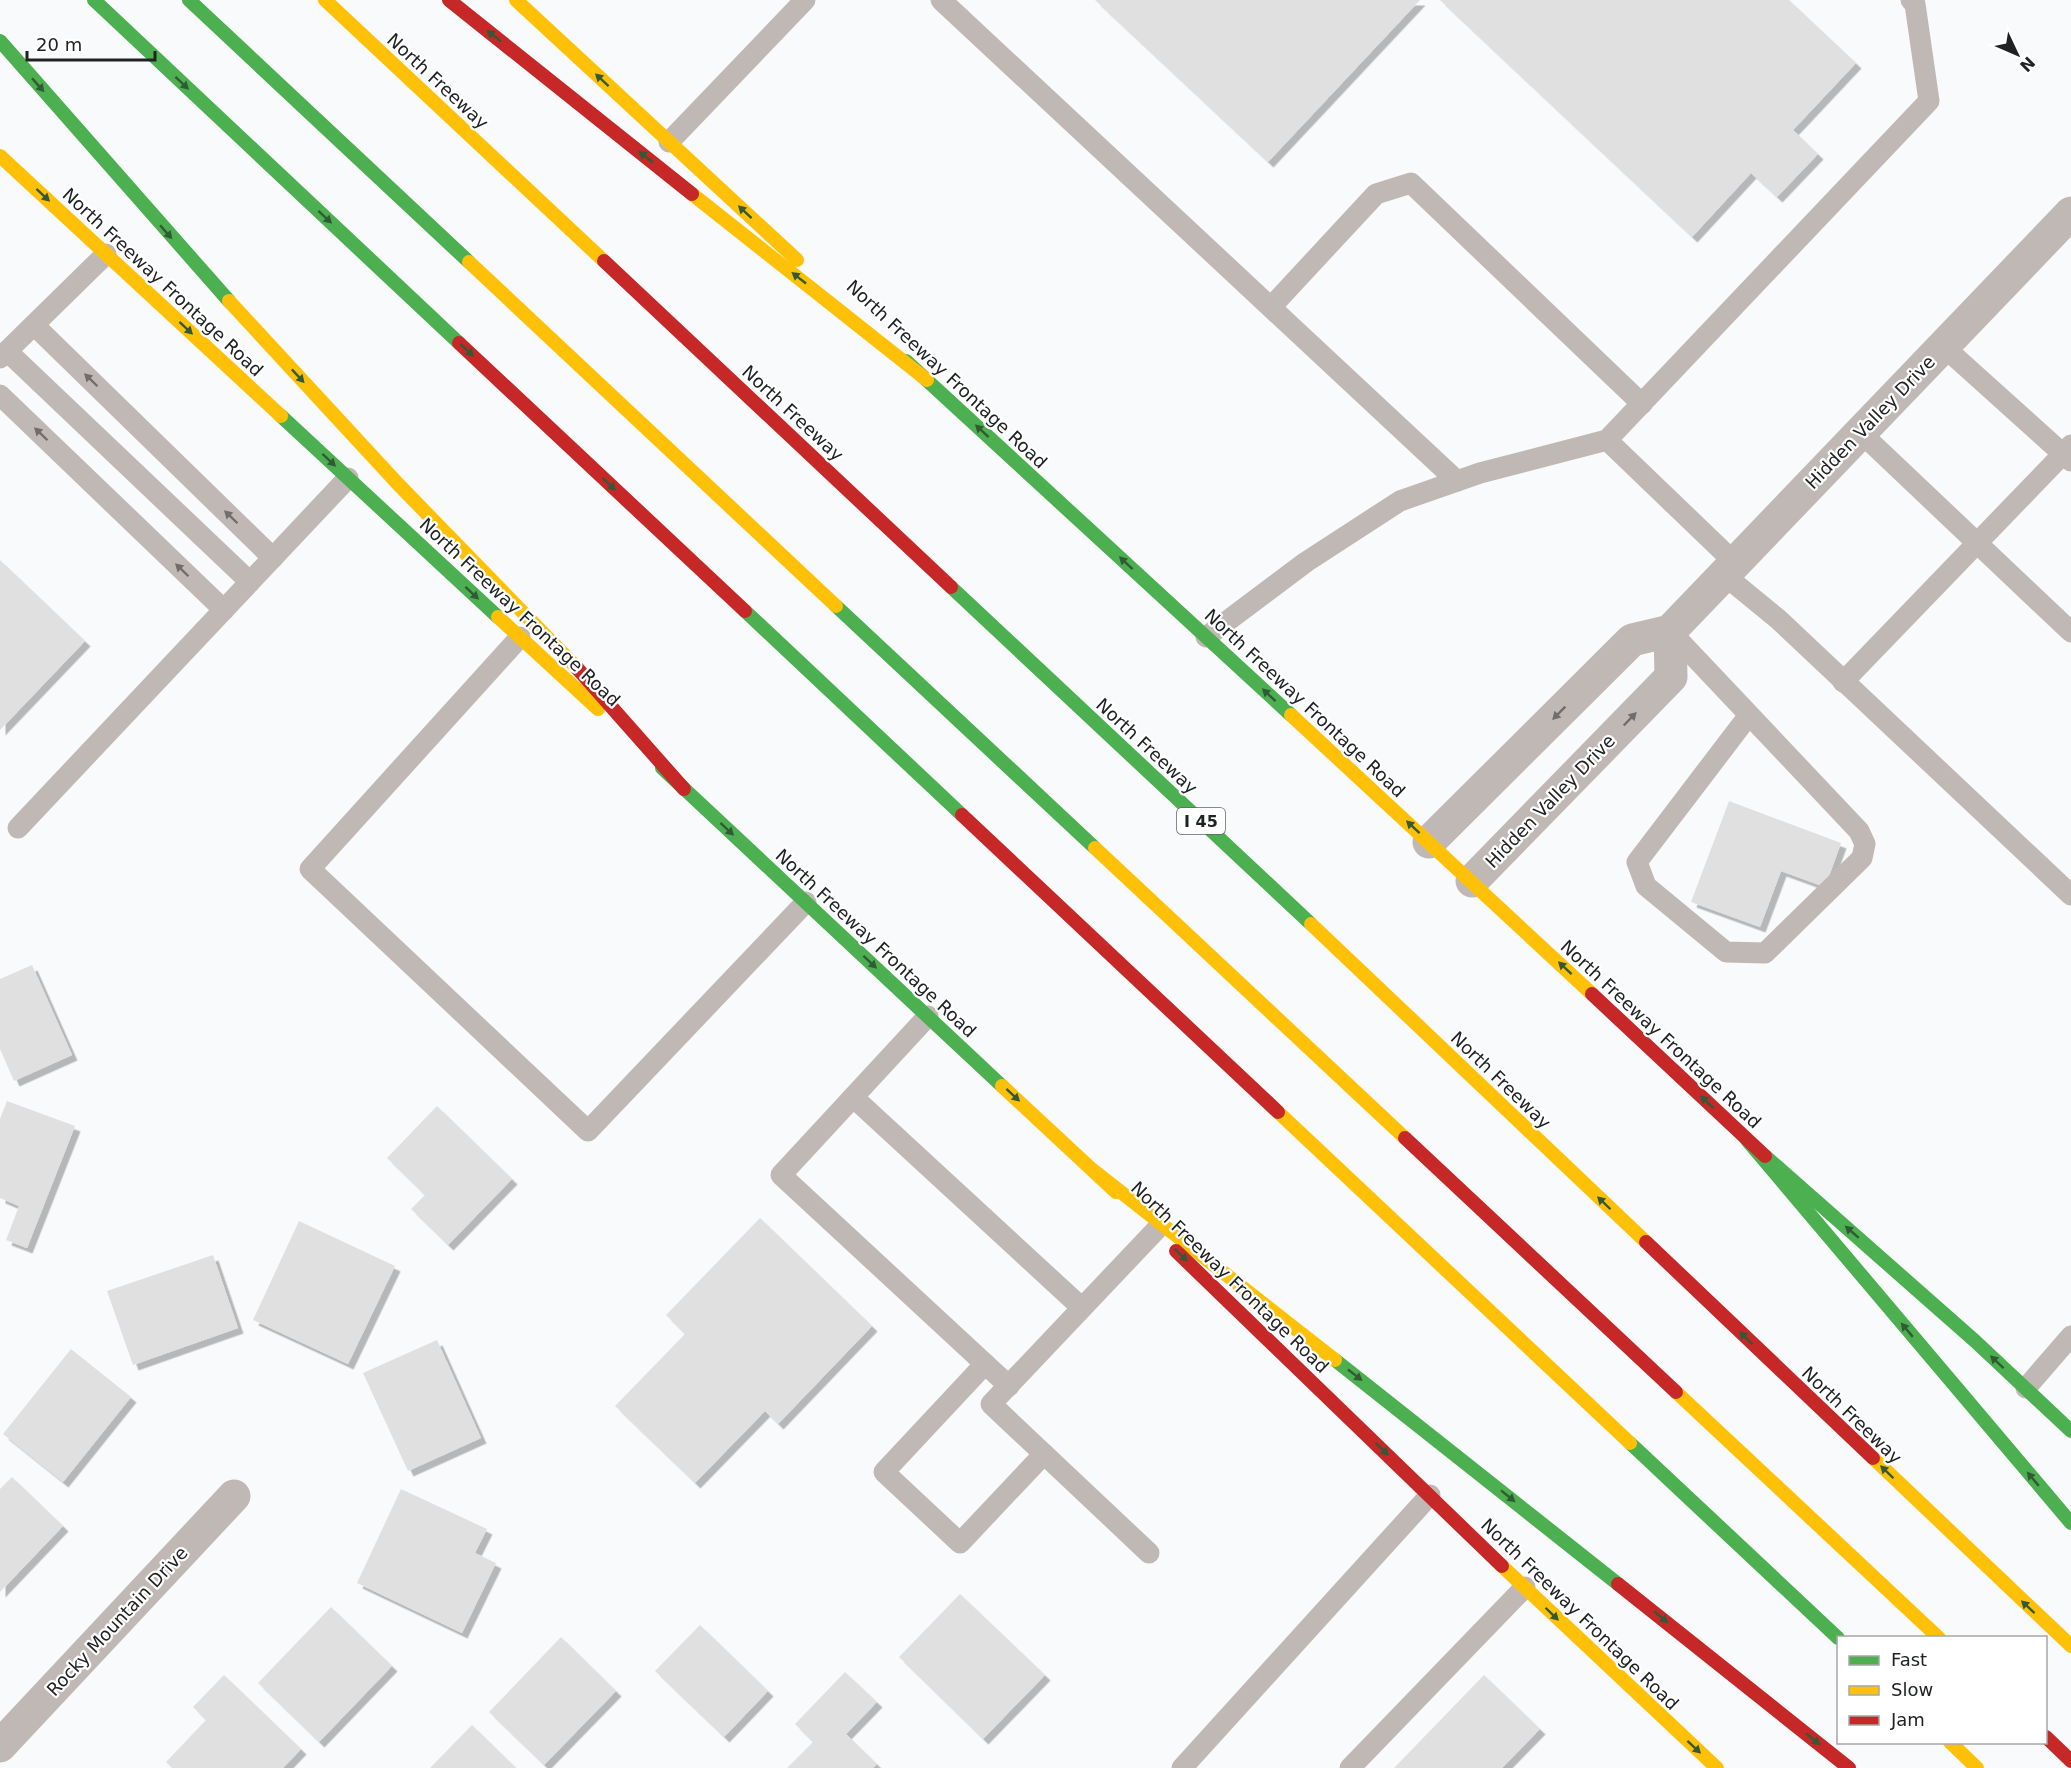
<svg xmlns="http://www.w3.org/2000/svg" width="2071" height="1768" viewBox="0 0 2071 1768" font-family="'DejaVu Sans',sans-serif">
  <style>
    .building { fill: #e1e0e1; filter: url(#shadow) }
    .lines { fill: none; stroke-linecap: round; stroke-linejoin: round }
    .lane { stroke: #c0b8b5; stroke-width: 21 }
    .street { stroke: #c0b8b5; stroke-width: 33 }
    .fast { stroke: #4caf50; stroke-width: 14 }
    .slow { stroke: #ffc107; stroke-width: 14 }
    .jam { stroke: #c62828; stroke-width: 14 }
    .oneway { fill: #325a36 }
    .oneway2 { fill: #706d6c }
    .labels { text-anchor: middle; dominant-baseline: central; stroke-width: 4.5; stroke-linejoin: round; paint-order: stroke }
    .shield { fill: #fff; stroke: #636466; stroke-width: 1.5 }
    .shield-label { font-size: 16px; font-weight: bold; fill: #202224 }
    .street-label { font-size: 18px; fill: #202224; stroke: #fff }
  </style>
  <defs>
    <filter id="shadow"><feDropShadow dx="5.5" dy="5.5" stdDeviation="0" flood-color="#0004"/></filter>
  </defs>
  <rect width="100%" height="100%" fill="#f8fafc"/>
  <g class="building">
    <polygon points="1095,0 1420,0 1268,162"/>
    <polygon points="1440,0 1789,0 1856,63 1793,130 1818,154 1777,197 1751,173 1692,237"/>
    <polygon points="0,560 85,641 0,730"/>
    <polygon points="1729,801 1841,843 1825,887 1781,871 1760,927 1691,902"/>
    <polygon points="32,965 72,1055 14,1081 0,1049 0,979"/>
    <polygon points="7,1101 75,1126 27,1248 6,1240 19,1206 0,1198 0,1119"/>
    <polygon points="437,1106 512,1179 448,1245 411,1209 425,1195 387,1158"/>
    <polygon points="760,1218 872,1326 778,1424 765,1411 695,1483 615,1406 685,1334 666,1315"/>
    <polygon points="299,1221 395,1266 348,1364 253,1320"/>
    <polygon points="213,1255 238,1328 133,1365 107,1291"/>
    <polygon points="437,1340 481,1438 408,1471 363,1373"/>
    <polygon points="71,1349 131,1397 63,1482 3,1434"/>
    <polygon points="12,1477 63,1526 0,1592 0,1489"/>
    <polygon points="401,1489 487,1529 475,1553 496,1563 462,1633 357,1583"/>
    <polygon points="960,1594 1045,1675 983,1739 899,1657"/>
    <polygon points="331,1607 392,1666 319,1742 258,1683"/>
    <polygon points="700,1625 768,1691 724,1737 655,1671"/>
    <polygon points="561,1637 616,1691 544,1765 489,1712"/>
    <polygon points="845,1672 877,1702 846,1734 877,1764 873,1768 787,1768 813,1742 795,1724"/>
    <polygon points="224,1675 301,1749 283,1768 172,1768 166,1762 206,1720 193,1707"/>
    <polygon points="1484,1675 1540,1729 1502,1768 1394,1768"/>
    <polygon points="472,1725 516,1768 430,1768"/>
  </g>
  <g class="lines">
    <g class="lane">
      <polyline points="941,0 1457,481"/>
      <polyline points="669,142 805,0"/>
      <polyline points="1271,307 1376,194 1411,183 1642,404"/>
      <polyline points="34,325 273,558"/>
      <polyline points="1943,346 2063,454 2071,445"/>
      <polyline points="7,351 250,582"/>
      <polyline points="0,358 106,254"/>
      <polyline points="0,395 224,610"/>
      <polyline points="1860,432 2071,632"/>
      <polyline points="1607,440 1734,562"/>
      <polyline points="1723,574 1778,619 2071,895"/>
      <polyline points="1670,631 1859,831 1865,844 1862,858 1765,953 1726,952 1646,886 1637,862 1749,715"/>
      <polyline points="520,637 310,869 588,1131 806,902"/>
      <polyline points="1206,637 1306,562 1400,501 1480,473 1607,440 1929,101 1915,4 1911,0"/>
      <polyline points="1843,682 2063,454 2071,461"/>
      <polyline points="18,828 348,478"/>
      <polyline points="928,1016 781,1175 1009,1386"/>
      <polyline points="853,1097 1082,1308"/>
      <polyline points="985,1364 884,1472 960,1543 1044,1454"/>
      <polyline points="2026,1388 2071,1336"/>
      <polyline points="1149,1553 991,1404 1156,1230"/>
      <polyline points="1182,1768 1430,1495"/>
      <polyline points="1350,1768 1525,1587"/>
    </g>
    <g class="street">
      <polyline points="1429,842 1632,640 1670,631 2071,213"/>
      <polyline points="1472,881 1671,677 1670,631"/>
      <polyline points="0,1746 234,1496"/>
    </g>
    <g class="fast">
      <polyline points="94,0 459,343"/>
      <polyline points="189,0 469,262"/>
      <polyline points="0,41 229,301"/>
      <polyline points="906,361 1291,715"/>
      <polyline points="281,416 498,617"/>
      <polyline points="951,587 1311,924"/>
      <polyline points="836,606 1095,848"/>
      <polyline points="745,611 962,815"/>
      <polyline points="662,768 1002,1086"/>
      <polyline points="1747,1140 2071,1523"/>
      <polyline points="1765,1156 1975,1341 2071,1431"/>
      <polyline points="1335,1360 1618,1584"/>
      <polyline points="1630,1443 1838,1638"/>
    </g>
    <g class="slow">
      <polyline points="325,0 604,261"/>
      <polyline points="516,0 797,260"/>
      <polyline points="0,156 281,416"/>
      <polyline points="692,194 927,380"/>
      <polyline points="469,262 836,606"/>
      <polyline points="229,301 398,484 577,668"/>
      <polyline points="498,617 598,709"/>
      <polyline points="1291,715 1592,994"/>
      <polyline points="1095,848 1405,1138"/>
      <polyline points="1311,924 1646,1242"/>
      <polyline points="1002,1086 1116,1192"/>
      <polyline points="1278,1112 1630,1443"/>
      <polyline points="1094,1171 1335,1360"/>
      <polyline points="1676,1392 1939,1638"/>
      <polyline points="1873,1458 2071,1646"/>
      <polyline points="1502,1566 1717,1768"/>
      <polyline points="1950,1742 1977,1768"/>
    </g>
    <g class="jam">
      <polyline points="449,0 692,194"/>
      <polyline points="604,261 951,587"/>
      <polyline points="459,343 745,611"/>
      <polyline points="577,668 684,789"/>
      <polyline points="962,815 1278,1112"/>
      <polyline points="1592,994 1765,1156"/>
      <polyline points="1405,1138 1676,1392"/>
      <polyline points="1646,1242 1873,1458"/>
      <polyline points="1176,1251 1502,1566"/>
      <polyline points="1618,1584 1849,1768"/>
      <polyline points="2046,1737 2071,1761"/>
    </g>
  </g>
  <defs><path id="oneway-solid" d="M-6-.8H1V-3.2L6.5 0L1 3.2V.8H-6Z" transform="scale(1.5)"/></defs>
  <g class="oneway">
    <use href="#oneway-solid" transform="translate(494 36) rotate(-142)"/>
    <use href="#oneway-solid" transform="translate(602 80) rotate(-137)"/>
    <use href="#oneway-solid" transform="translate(182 83) rotate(43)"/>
    <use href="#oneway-solid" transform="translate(38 85) rotate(49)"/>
    <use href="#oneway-solid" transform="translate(646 157) rotate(-142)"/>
    <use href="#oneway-solid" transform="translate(43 195) rotate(43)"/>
    <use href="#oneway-solid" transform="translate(745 212) rotate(-137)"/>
    <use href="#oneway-solid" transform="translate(325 217) rotate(43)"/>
    <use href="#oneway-solid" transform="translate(166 232) rotate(49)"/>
    <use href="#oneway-solid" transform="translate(799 278) rotate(-142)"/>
    <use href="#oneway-solid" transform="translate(186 328) rotate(43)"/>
    <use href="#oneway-solid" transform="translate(467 350) rotate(43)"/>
    <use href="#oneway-solid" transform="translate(298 376) rotate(47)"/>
    <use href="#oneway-solid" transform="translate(982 431) rotate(-137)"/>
    <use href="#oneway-solid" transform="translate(329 460) rotate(43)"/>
    <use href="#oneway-solid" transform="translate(609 484) rotate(43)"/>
    <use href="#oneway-solid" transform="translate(1126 563) rotate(-137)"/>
    <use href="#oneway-solid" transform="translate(472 593) rotate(43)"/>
    <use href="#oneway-solid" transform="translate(1269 695) rotate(-137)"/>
    <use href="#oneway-solid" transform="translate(1413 827) rotate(-137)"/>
    <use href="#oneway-solid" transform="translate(727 829) rotate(43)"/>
    <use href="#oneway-solid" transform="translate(870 962) rotate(43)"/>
    <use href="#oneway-solid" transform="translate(1565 968) rotate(-137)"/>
    <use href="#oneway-solid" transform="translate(1013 1095) rotate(43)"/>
    <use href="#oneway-solid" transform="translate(1707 1102) rotate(-137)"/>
    <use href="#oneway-solid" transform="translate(1604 1203) rotate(-136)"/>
    <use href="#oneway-solid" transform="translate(1852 1232) rotate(-139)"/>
    <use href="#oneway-solid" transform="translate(1181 1255) rotate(44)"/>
    <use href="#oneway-solid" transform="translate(1907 1330) rotate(-130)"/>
    <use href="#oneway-solid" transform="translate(1746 1338) rotate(-136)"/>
    <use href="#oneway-solid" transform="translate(1997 1362) rotate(-137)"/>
    <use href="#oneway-solid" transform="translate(1355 1375) rotate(38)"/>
    <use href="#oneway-solid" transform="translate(1382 1449) rotate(44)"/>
    <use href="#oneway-solid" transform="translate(1887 1472) rotate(-136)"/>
    <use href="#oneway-solid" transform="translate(2033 1479) rotate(-130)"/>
    <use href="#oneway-solid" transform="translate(1508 1496) rotate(39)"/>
    <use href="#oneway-solid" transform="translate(2028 1607) rotate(-137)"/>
    <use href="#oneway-solid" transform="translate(1552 1614) rotate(44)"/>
    <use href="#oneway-solid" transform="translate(1661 1617) rotate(39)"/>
    <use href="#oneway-solid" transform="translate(1813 1739) rotate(39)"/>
    <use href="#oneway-solid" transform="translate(1694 1747) rotate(43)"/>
  </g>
  <g class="oneway2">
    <use href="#oneway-solid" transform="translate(91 380) rotate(-136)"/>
    <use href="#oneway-solid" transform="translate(41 434) rotate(-136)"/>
    <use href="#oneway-solid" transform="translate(231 517) rotate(-136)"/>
    <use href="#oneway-solid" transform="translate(182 570) rotate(-136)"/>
    <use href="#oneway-solid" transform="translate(1559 713) rotate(135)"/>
    <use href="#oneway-solid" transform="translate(1630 719) rotate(-46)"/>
  </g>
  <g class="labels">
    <rect class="shield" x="1177" y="808" width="48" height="26" rx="4.5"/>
    <g class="shield-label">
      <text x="1201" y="821">I 45</text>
    </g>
    <g class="street-label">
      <text transform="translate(438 81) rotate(43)">North Freeway</text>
      <text transform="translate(163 282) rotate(43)">North Freeway Frontage Road</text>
      <text transform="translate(947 374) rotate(43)">North Freeway Frontage Road</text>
      <text transform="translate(793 413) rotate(43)">North Freeway</text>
      <text transform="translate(1870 422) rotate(-46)">Hidden Valley Drive</text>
      <text transform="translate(520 612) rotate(43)">North Freeway Frontage Road</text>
      <text transform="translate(1305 703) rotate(43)">North Freeway Frontage Road</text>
      <text transform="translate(1147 746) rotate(43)">North Freeway</text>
      <text transform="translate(1550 801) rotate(-46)">Hidden Valley Drive</text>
      <text transform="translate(876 943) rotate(43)">North Freeway Frontage Road</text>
      <text transform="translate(1661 1034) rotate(43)">North Freeway Frontage Road</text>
      <text transform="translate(1501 1080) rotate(44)">North Freeway</text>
      <text transform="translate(1230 1277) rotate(44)">North Freeway Frontage Road</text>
      <text transform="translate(1852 1415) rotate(44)">North Freeway</text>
      <text transform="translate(1580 1614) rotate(44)">North Freeway Frontage Road</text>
      <text transform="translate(117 1621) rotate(-47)">Rocky Mountain Drive</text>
    </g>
  </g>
  <rect x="1837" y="1636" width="210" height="108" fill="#ffffff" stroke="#a6a7a7" stroke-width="1.5"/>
  <rect x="1849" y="1656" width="30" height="9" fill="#4caf50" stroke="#a6a7a7" stroke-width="1.5"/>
  <text x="1891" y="1666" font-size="18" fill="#202224">Fast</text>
  <rect x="1849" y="1686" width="30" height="9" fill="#ffc107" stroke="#a6a7a7" stroke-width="1.5"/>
  <text x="1891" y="1696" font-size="18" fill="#202224">Slow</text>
  <rect x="1849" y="1716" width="30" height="9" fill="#c62828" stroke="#a6a7a7" stroke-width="1.5"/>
  <text x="1891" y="1726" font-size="18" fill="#202224">Jam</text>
  <g transform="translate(2017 54) rotate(134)" stroke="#ffffff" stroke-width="4.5" paint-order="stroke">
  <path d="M0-4.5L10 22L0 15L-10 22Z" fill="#202224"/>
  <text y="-9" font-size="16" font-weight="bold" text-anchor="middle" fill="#202224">N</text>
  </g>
  <path d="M27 51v9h128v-9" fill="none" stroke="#202224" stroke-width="3"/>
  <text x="36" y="51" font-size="18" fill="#202224" stroke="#ffffff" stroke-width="4.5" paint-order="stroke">20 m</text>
</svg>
